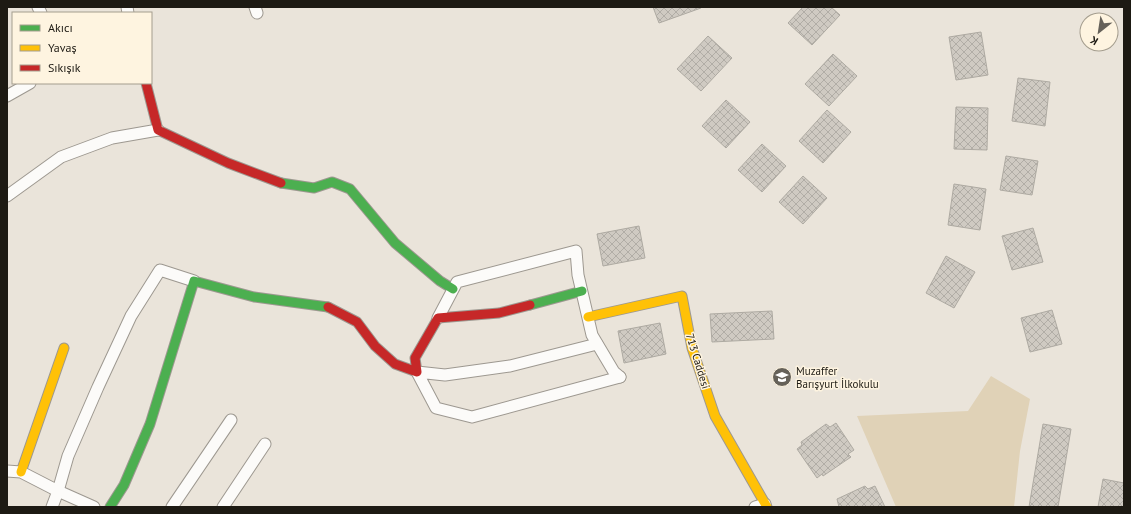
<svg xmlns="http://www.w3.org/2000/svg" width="1131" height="514" viewBox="0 0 1131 514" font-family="'PT Sans',sans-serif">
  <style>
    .green { fill: #e0d2b7 }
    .building { fill: url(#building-cross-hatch); stroke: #aeaaa2 }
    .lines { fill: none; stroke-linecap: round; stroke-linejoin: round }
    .street-casing { stroke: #9d9890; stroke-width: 13 }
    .fast-casing { stroke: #9d9890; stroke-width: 11 }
    .slow-casing { stroke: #9d9890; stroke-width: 11 }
    .jam-casing { stroke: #9d9890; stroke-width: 11 }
    .street { stroke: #fcfbf9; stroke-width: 11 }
    .fast { stroke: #4caf50; stroke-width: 9 }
    .slow { stroke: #ffc107; stroke-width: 9 }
    .jam { stroke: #c62828; stroke-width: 9 }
    .labels { text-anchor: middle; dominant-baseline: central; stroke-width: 3; stroke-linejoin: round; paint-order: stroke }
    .street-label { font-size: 11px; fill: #1d1a13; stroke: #fef4e0 }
    .poi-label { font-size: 11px; fill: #1d1a13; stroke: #fef4e0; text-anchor: start }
  </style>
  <defs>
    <pattern id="building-cross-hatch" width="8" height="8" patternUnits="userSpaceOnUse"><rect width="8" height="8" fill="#cfcac2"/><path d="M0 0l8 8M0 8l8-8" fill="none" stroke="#b1ada6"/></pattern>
  </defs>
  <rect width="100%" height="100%" fill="#eae4da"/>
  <polygon class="green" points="991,376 1030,399 1020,451 1014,507 896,507 857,416 968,411"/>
  <g class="building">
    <polygon points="653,7 700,7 701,8 659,23"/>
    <polygon points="803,7 831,7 840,15 812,45 788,23"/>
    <polygon points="981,32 988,75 956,80 949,37"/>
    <polygon points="708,36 732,58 701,91 677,69"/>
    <polygon points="833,54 857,76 829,106 805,84"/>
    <polygon points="1018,78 1050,82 1045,126 1012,121"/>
    <polygon points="726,100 750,122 726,148 702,126"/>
    <polygon points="956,107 988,108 987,150 954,149"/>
    <polygon points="827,110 851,132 823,163 799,141"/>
    <polygon points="762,144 786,166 762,192 738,170"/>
    <polygon points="1006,156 1038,161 1032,195 1000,190"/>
    <polygon points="803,176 827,198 803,224 779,202"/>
    <polygon points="954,184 986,189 980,230 948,225"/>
    <polygon points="639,226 645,258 603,266 597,234"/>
    <polygon points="1033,228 1043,262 1012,270 1002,236"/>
    <polygon points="946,256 975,272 954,308 926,293"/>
    <polygon points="1052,310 1062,344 1030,352 1021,318"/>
    <polygon points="772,311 774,339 712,342 710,314"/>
    <polygon points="660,323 666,354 624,363 618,331"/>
    <polygon points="836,423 854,450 848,454 851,457 823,476 822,474 817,478 797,449 802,445 801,442 826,424 830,427"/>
    <polygon points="1043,424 1071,429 1058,507 1029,507"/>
    <polygon points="1103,479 1124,483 1124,507 1098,507"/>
    <polygon points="865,486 868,489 875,486 885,507 839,507 837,499"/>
  </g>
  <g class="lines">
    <defs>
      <g id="street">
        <polyline points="38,7 41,13"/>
        <polyline points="127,7 128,13"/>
        <polyline points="255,7 257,13"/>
        <polyline points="7,96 30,83"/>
        <polyline points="7,196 61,157 112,138 158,130"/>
        <polyline points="438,318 457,282 576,251 578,275 592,335 614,372 620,377"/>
        <polyline points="597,344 510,366 445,375 417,372 436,408 472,417 620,377"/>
        <polyline points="7,471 21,472 58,491 68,456 98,387 131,316 160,270 194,281"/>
        <polyline points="52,507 58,491 94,507"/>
        <polyline points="172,507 231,420"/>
        <polyline points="223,507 265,444"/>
        <polyline points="755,507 765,504"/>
      </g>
      <g id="fast">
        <polyline points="281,183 314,188 332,182 350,189 395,243 440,281 453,289"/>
        <polyline points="530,305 582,291"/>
        <polyline points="110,507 124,485 150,424 194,281 254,297 328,307"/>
      </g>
      <g id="slow">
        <polyline points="588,317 682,296 692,348 715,416 767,507"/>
        <polyline points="21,472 64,348"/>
      </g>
      <g id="jam">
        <polyline points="146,83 158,130 228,163 281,183"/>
        <polyline points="328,307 357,322 375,346 395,364 417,372 415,358 438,318 499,313 530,305"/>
      </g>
    </defs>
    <use href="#street" class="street-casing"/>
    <use href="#fast" class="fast-casing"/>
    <use href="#slow" class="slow-casing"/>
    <use href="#jam" class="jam-casing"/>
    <use href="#street" class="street"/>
    <use href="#fast" class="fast"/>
    <use href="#slow" class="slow"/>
    <use href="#jam" class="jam"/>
  </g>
  <defs>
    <symbol id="school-disc" viewBox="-11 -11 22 22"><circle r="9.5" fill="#656159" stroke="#fef4e0"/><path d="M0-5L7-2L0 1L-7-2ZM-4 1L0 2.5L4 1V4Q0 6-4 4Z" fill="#fff"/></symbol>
  </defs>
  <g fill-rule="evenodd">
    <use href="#school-disc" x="771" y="366" width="22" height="22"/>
  </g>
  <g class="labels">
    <g class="street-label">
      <text transform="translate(698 361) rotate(73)">713 Caddesi</text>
    </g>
    <g class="poi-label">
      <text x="796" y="371">Muzaffer<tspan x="796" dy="13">Barışyurt İlkokulu</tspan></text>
    </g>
  </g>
  <rect width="1131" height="514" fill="none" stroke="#1d1a13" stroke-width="16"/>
  <rect x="12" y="12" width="140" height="72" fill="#fef4e0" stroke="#a49d8e"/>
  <rect x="20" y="25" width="20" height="6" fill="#4caf50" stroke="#a49d8e"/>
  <text x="48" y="32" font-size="12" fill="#1d1a13">Akıcı</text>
  <rect x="20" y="45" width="20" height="6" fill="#ffc107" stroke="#a49d8e"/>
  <text x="48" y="52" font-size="12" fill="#1d1a13">Yavaş</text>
  <rect x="20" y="65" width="20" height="6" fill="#c62828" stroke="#a49d8e"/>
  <text x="48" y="72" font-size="12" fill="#1d1a13">Sıkışık</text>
  <g transform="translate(1099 32) rotate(210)"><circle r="19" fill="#fef4e0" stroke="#a49d8e"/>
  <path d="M0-3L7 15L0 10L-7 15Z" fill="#656159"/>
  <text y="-6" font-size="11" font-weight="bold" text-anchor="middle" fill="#1d1a13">K</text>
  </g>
</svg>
